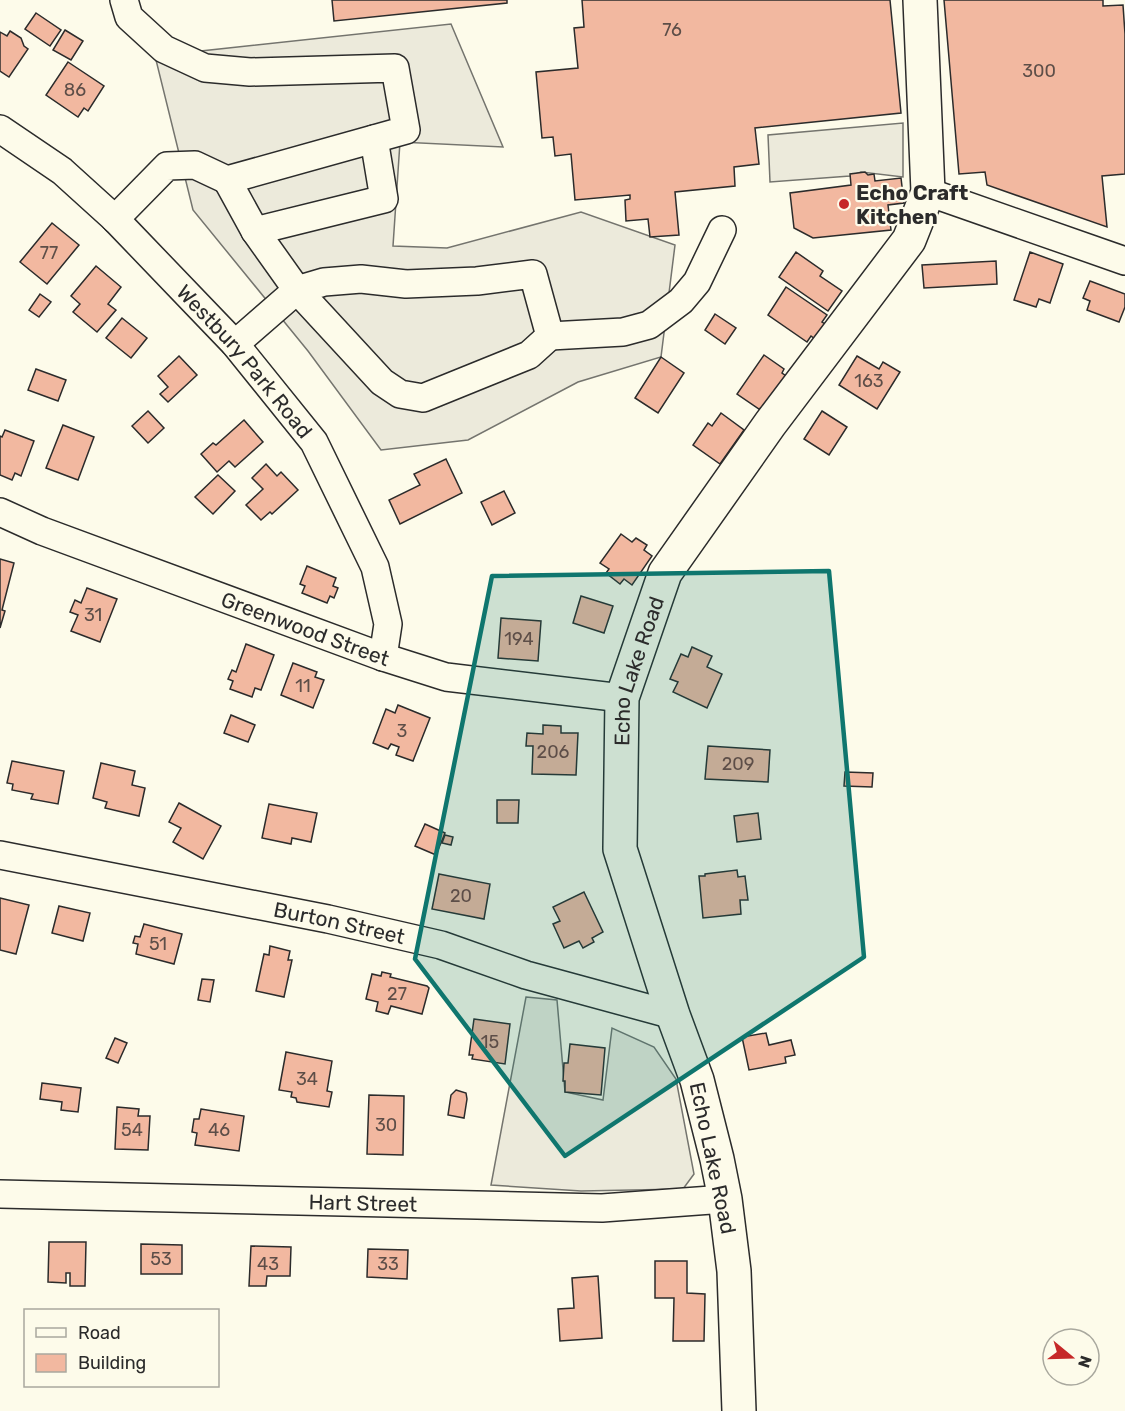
<svg xmlns="http://www.w3.org/2000/svg" width="1125" height="1411" viewBox="0 0 1125 1411" font-family="Rubik,sans-serif">
  <style>
    .parking { fill: #eceadb; stroke: #74746e; stroke-width: 1.5 }
    .building { fill: #f2b8a0; stroke: #2b2b2b; stroke-width: 1.5 }
    .lines { fill: none; stroke-linecap: round; stroke-linejoin: round }
    .minor-casing { stroke: #2b2b2b; stroke-width: 30 }
    .major-casing { stroke: #2b2b2b; stroke-width: 36 }
    .minor { stroke: #fdfbea; stroke-width: 27 }
    .major { stroke: #fdfbea; stroke-width: 33 }
    .marked { fill: #0f766e; fill-opacity: 0.2; stroke: #0f766e; stroke-width: 4.5; stroke-linejoin: round }
    .poi-dot { fill: #c62828; stroke: #fdfbea; stroke-width: 2 }
    .labels { text-anchor: middle; dominant-baseline: central; stroke-width: 4.5; stroke-linejoin: round; paint-order: stroke }
    .number-label { font-size: 18px; fill: #5d4e48 }
    .poi-label { font-size: 21px; font-weight: bold; fill: #2b2b2b; stroke: #fdfbea; text-anchor: start }
    .street-label { font-size: 21px; fill: #2b2b2b; stroke: #fdfbea }
  </style>
  <rect width="100%" height="100%" fill="#fdfbea"/>
  <g class="parking">
    <polygon points="451,24 503,147 400,142 393,246 447,248 581,212 675,245 661,357 578,382 468,440 381,450 308,351 193,210 155,56"/>
    <polygon points="903,123 903,177 861,172 850,176 770,182 768,135"/>
    <polygon points="526,997 557,1000 565,1092 603,1100 612,1028 654,1047 676,1079 694,1174 683,1189 581,1191 491,1185"/>
  </g>
  <g class="building">
    <polygon points="332,0 507,0 507,3 334,21"/>
    <polygon points="582,0 890,0 901,113 755,128 759,164 734,167 735,186 675,192 679,235 650,237 648,219 626,221 625,200 630,199 630,195 575,200 571,154 555,156 553,137 542,138 536,72 578,68 574,28 584,27"/>
    <polygon points="944,0 1103,0 1103,6 1123,5 1125,34 1125,174 1102,176 1107,227 987,185 985,172 959,174"/>
    <polygon points="36,13 61,30 50,46 25,29"/>
    <polygon points="65,30 83,41 71,60 53,50"/>
    <polygon points="10,31 21,38 24,46 28,49 9,77 0,71 0,32 7,36"/>
    <polygon points="68,62 104,86 88,111 84,108 78,117 46,95"/>
    <polygon points="865,172 868,175 874,174 875,181 901,178 904,203 888,205 891,230 813,238 794,228 790,193 851,185 850,174"/>
    <polygon points="52,223 79,245 47,284 20,262"/>
    <polygon points="796,252 823,271 820,276 842,291 828,311 779,277"/>
    <polygon points="1030,252 1063,264 1050,303 1039,299 1036,307 1014,300"/>
    <polygon points="996,261 997,284 924,288 922,265"/>
    <polygon points="96,266 121,287 108,304 116,310 97,332 73,312 80,304 71,296"/>
    <polygon points="1090,281 1125,294 1125,307 1119,322 1087,310 1090,301 1083,298"/>
    <polygon points="786,287 827,315 822,322 825,324 815,339 811,336 807,342 768,315"/>
    <polygon points="40,294 51,302 39,317 29,310"/>
    <polygon points="715,314 736,328 725,344 705,330"/>
    <polygon points="122,318 147,338 131,358 106,338"/>
    <polygon points="764,355 784,369 782,373 786,376 766,404 759,409 737,394"/>
    <polygon points="179,356 197,375 168,402 160,394 168,387 158,376"/>
    <polygon points="857,356 879,369 883,362 900,372 877,409 839,385"/>
    <polygon points="661,357 684,373 658,413 635,398"/>
    <polygon points="36,369 66,380 58,401 28,390"/>
    <polygon points="148,411 164,428 148,443 132,426"/>
    <polygon points="822,411 847,427 829,455 804,439"/>
    <polygon points="721,413 744,430 720,464 693,445 708,423 712,426"/>
    <polygon points="244,420 263,442 235,467 229,461 217,472 201,454 213,443 216,445"/>
    <polygon points="63,425 94,437 78,480 46,468"/>
    <polygon points="5,430 34,441 21,476 15,473 12,480 0,475 0,436 2,437"/>
    <polygon points="446,459 462,493 400,524 389,500 420,485 414,474"/>
    <polygon points="266,464 277,476 281,472 298,490 272,514 270,512 261,520 246,505 263,489 252,478"/>
    <polygon points="218,475 235,491 213,514 195,497"/>
    <polygon points="504,491 515,513 492,525 481,502"/>
    <polygon points="621,534 632,542 636,538 647,545 644,550 652,556 632,585 624,579 620,584 606,573 609,569 600,563"/>
    <polygon points="0,559 14,563 2,610 5,611 0,628"/>
    <polygon points="307,566 336,578 333,586 338,588 334,598 330,596 327,603 302,593 305,586 300,584"/>
    <polygon points="87,588 117,599 100,642 71,631 78,615 70,612 75,600 81,603"/>
    <polygon points="581,596 613,606 604,633 573,623"/>
    <polygon points="501,618 541,621 538,661 498,658"/>
    <polygon points="246,644 274,655 261,690 255,688 252,697 230,689 233,681 228,679 232,670 236,672"/>
    <polygon points="692,647 712,656 707,667 722,674 707,708 673,692 678,682 670,679 681,654 688,657"/>
    <polygon points="293,663 317,672 315,677 324,680 313,708 281,695"/>
    <polygon points="398,705 430,718 413,761 396,755 399,747 391,744 388,749 373,743 386,709 395,713"/>
    <polygon points="231,715 255,725 248,742 224,733"/>
    <polygon points="543,725 561,726 561,733 578,733 576,775 532,774 533,746 526,746 527,733 543,734"/>
    <polygon points="708,746 770,750 768,782 705,779"/>
    <polygon points="12,761 64,771 58,804 31,799 33,794 12,790 13,784 7,783"/>
    <polygon points="101,763 135,771 132,785 145,788 139,816 105,808 107,802 93,798"/>
    <polygon points="845,772 873,773 872,787 844,786"/>
    <polygon points="497,800 519,800 518,823 497,823"/>
    <polygon points="179,803 221,826 203,859 173,842 181,828 169,822"/>
    <polygon points="269,804 317,813 311,842 292,838 291,844 262,838"/>
    <polygon points="758,813 761,839 737,842 734,816"/>
    <polygon points="425,824 445,833 436,855 415,846"/>
    <polygon points="445,835 453,837 451,845 442,843"/>
    <polygon points="737,870 738,877 745,876 748,900 740,900 741,914 703,918 699,876 705,876 705,874"/>
    <polygon points="439,874 490,884 484,919 432,909"/>
    <polygon points="584,892 603,932 592,938 594,942 583,948 579,941 564,948 553,924 560,921 553,907"/>
    <polygon points="0,898 29,905 16,954 0,950"/>
    <polygon points="59,906 90,913 83,941 52,933"/>
    <polygon points="144,924 182,934 174,964 136,954 138,944 133,943 135,936 140,937"/>
    <polygon points="270,946 290,951 288,960 292,960 284,997 256,991 264,954 269,955"/>
    <polygon points="382,972 391,974 390,977 427,986 429,988 422,1014 391,1006 388,1014 376,1011 378,1002 366,999 372,974 381,976"/>
    <polygon points="202,979 214,980 210,1002 198,1000"/>
    <polygon points="474,1019 510,1024 505,1064 472,1059 473,1055 469,1055"/>
    <polygon points="766,1033 769,1045 791,1040 795,1055 785,1057 786,1063 749,1070 742,1037"/>
    <polygon points="115,1038 127,1043 118,1063 106,1058"/>
    <polygon points="570,1044 605,1048 601,1095 565,1092 565,1081 563,1081 564,1063 568,1063"/>
    <polygon points="286,1052 332,1061 327,1091 332,1092 329,1107 297,1102 296,1098 291,1097 292,1092 279,1090"/>
    <polygon points="42,1083 81,1088 78,1112 61,1110 62,1102 40,1099"/>
    <polygon points="456,1090 466,1093 467,1099 464,1118 448,1115 451,1095"/>
    <polygon points="369,1095 404,1096 403,1155 367,1154"/>
    <polygon points="117,1107 139,1109 138,1116 150,1116 148,1150 115,1149"/>
    <polygon points="201,1109 244,1116 239,1151 195,1145 197,1133 192,1132 194,1119 199,1119"/>
    <polygon points="49,1242 86,1242 85,1286 70,1286 70,1273 66,1273 66,1283 48,1282"/>
    <polygon points="141,1244 182,1245 182,1274 141,1274"/>
    <polygon points="251,1246 291,1247 290,1276 267,1276 266,1286 249,1286"/>
    <polygon points="368,1249 408,1250 407,1279 367,1277"/>
    <polygon points="655,1261 687,1261 687,1293 705,1294 704,1341 673,1341 674,1298 655,1298"/>
    <polygon points="598,1276 602,1338 560,1341 558,1309 574,1308 572,1278"/>
  </g>
  <g class="lines">
    <defs>
      <g id="minor">
        <path id="s1" d="M 0,129 L 62,171 L 115,219 L 235,344 L 314,442 L 375,567 L 388,624 L 383,657"/>
        <polyline points="227,180 255,231 297,290 235,344"/>
        <polyline points="928,192 1125,261"/>
        <polyline points="115,219 167,166 195,165 227,180 406,130 395,68 250,72 205,68 164,49 129,17 124,0"/>
        <polyline points="255,231 384,199 374,139"/>
        <polygon points="533,274 550,336 529,355 423,398 400,394 382,382 297,290 324,282 361,279 406,284 477,281"/>
        <polyline points="550,336 623,332 649,325 681,301 697,282 722,230"/>
        <path id="s2" d="M 0,512 L 42,531 L 383,657 L 446,677 L 622,698"/>
        <path id="s3" d="M 0,855 L 328,919 L 441,945 L 526,975 L 673,1015"/>
        <path id="s4" d="M 0,1194 L 602,1208 L 725,1199"/>
      </g>
      <g id="major">
        <path id="s5" d="M 739,1411 L 734,1271 L 725,1199 L 717,1159 L 697,1080 L 673,1015 L 620,849 L 622,698 L 665,573 L 770,424 L 909,240 L 928,192 L 920,0"/>
      </g>
    </defs>
    <use href="#minor" class="minor-casing"/>
    <use href="#major" class="major-casing"/>
    <use href="#minor" class="minor"/>
    <use href="#major" class="major"/>
  </g>
  <path class="marked" d="M 829,571 L 864,957 L 565,1156 L 415,959 L 492,576 Z"/>
  <circle class="poi-dot" cx="844" cy="204" r="6"/>
  <g class="labels">
    <g class="number-label">
      <text x="672" y="30">76</text>
      <text x="1039" y="71">300</text>
      <text x="75" y="90">86</text>
      <text x="49" y="253">77</text>
      <text x="869" y="381">163</text>
      <text x="93" y="615">31</text>
      <text x="519" y="639">194</text>
      <text x="303" y="686">11</text>
      <text x="402" y="731">3</text>
      <text x="553" y="752">206</text>
      <text x="738" y="764">209</text>
      <text x="461" y="896">20</text>
      <text x="158" y="944">51</text>
      <text x="397" y="994">27</text>
      <text x="490" y="1042">15</text>
      <text x="307" y="1079">34</text>
      <text x="386" y="1125">30</text>
      <text x="132" y="1130">54</text>
      <text x="219" y="1130">46</text>
      <text x="161" y="1259">53</text>
      <text x="268" y="1264">43</text>
      <text x="388" y="1264">33</text>
    </g>
    <g class="poi-label">
      <text x="856" y="192">Echo Craft<tspan x="856" dy="24">Kitchen</tspan></text>
    </g>
    <g class="street-label">
      <text stroke="none"><textPath href="#s1" startOffset="339">Westbury Park Road</textPath></text>
      <text stroke="none"><textPath href="#s2" startOffset="327">Greenwood Street</textPath></text>
      <text stroke="none"><textPath href="#s5" startOffset="759">Echo Lake Road</textPath></text>
      <text stroke="none"><textPath href="#s3" startOffset="346">Burton Street</textPath></text>
      <text transform="translate(713 1158) rotate(78)">Echo Lake Road</text>
      <text stroke="none"><textPath href="#s4" startOffset="363">Hart Street</textPath></text>
    </g>
  </g>
  <rect x="24" y="1309" width="195" height="78" fill="#fdfbea" stroke="#a9a89e" stroke-width="1.5"/>
  <rect x="36" y="1328" width="30" height="9" fill="#fdfbea" stroke="#a9a89e" stroke-width="1.5"/>
  <text x="78" y="1339" font-size="18" fill="#2b2b2b">Road</text>
  <rect x="36" y="1354" width="30" height="18" fill="#f2b8a0" stroke="#a9a89e" stroke-width="1.5"/>
  <text x="78" y="1369" font-size="18" fill="#2b2b2b">Building</text>
  <g transform="translate(1071 1357) rotate(109)"><circle r="28" fill="#fdfbea" stroke="#a9a89e" stroke-width="1.5"/>
  <path d="M0-4.5L10 22L0 15L-10 22Z" fill="#c62828"/>
  <text y="-9" font-size="16" font-weight="bold" text-anchor="middle" fill="#2b2b2b">N</text>
  </g>
</svg>
